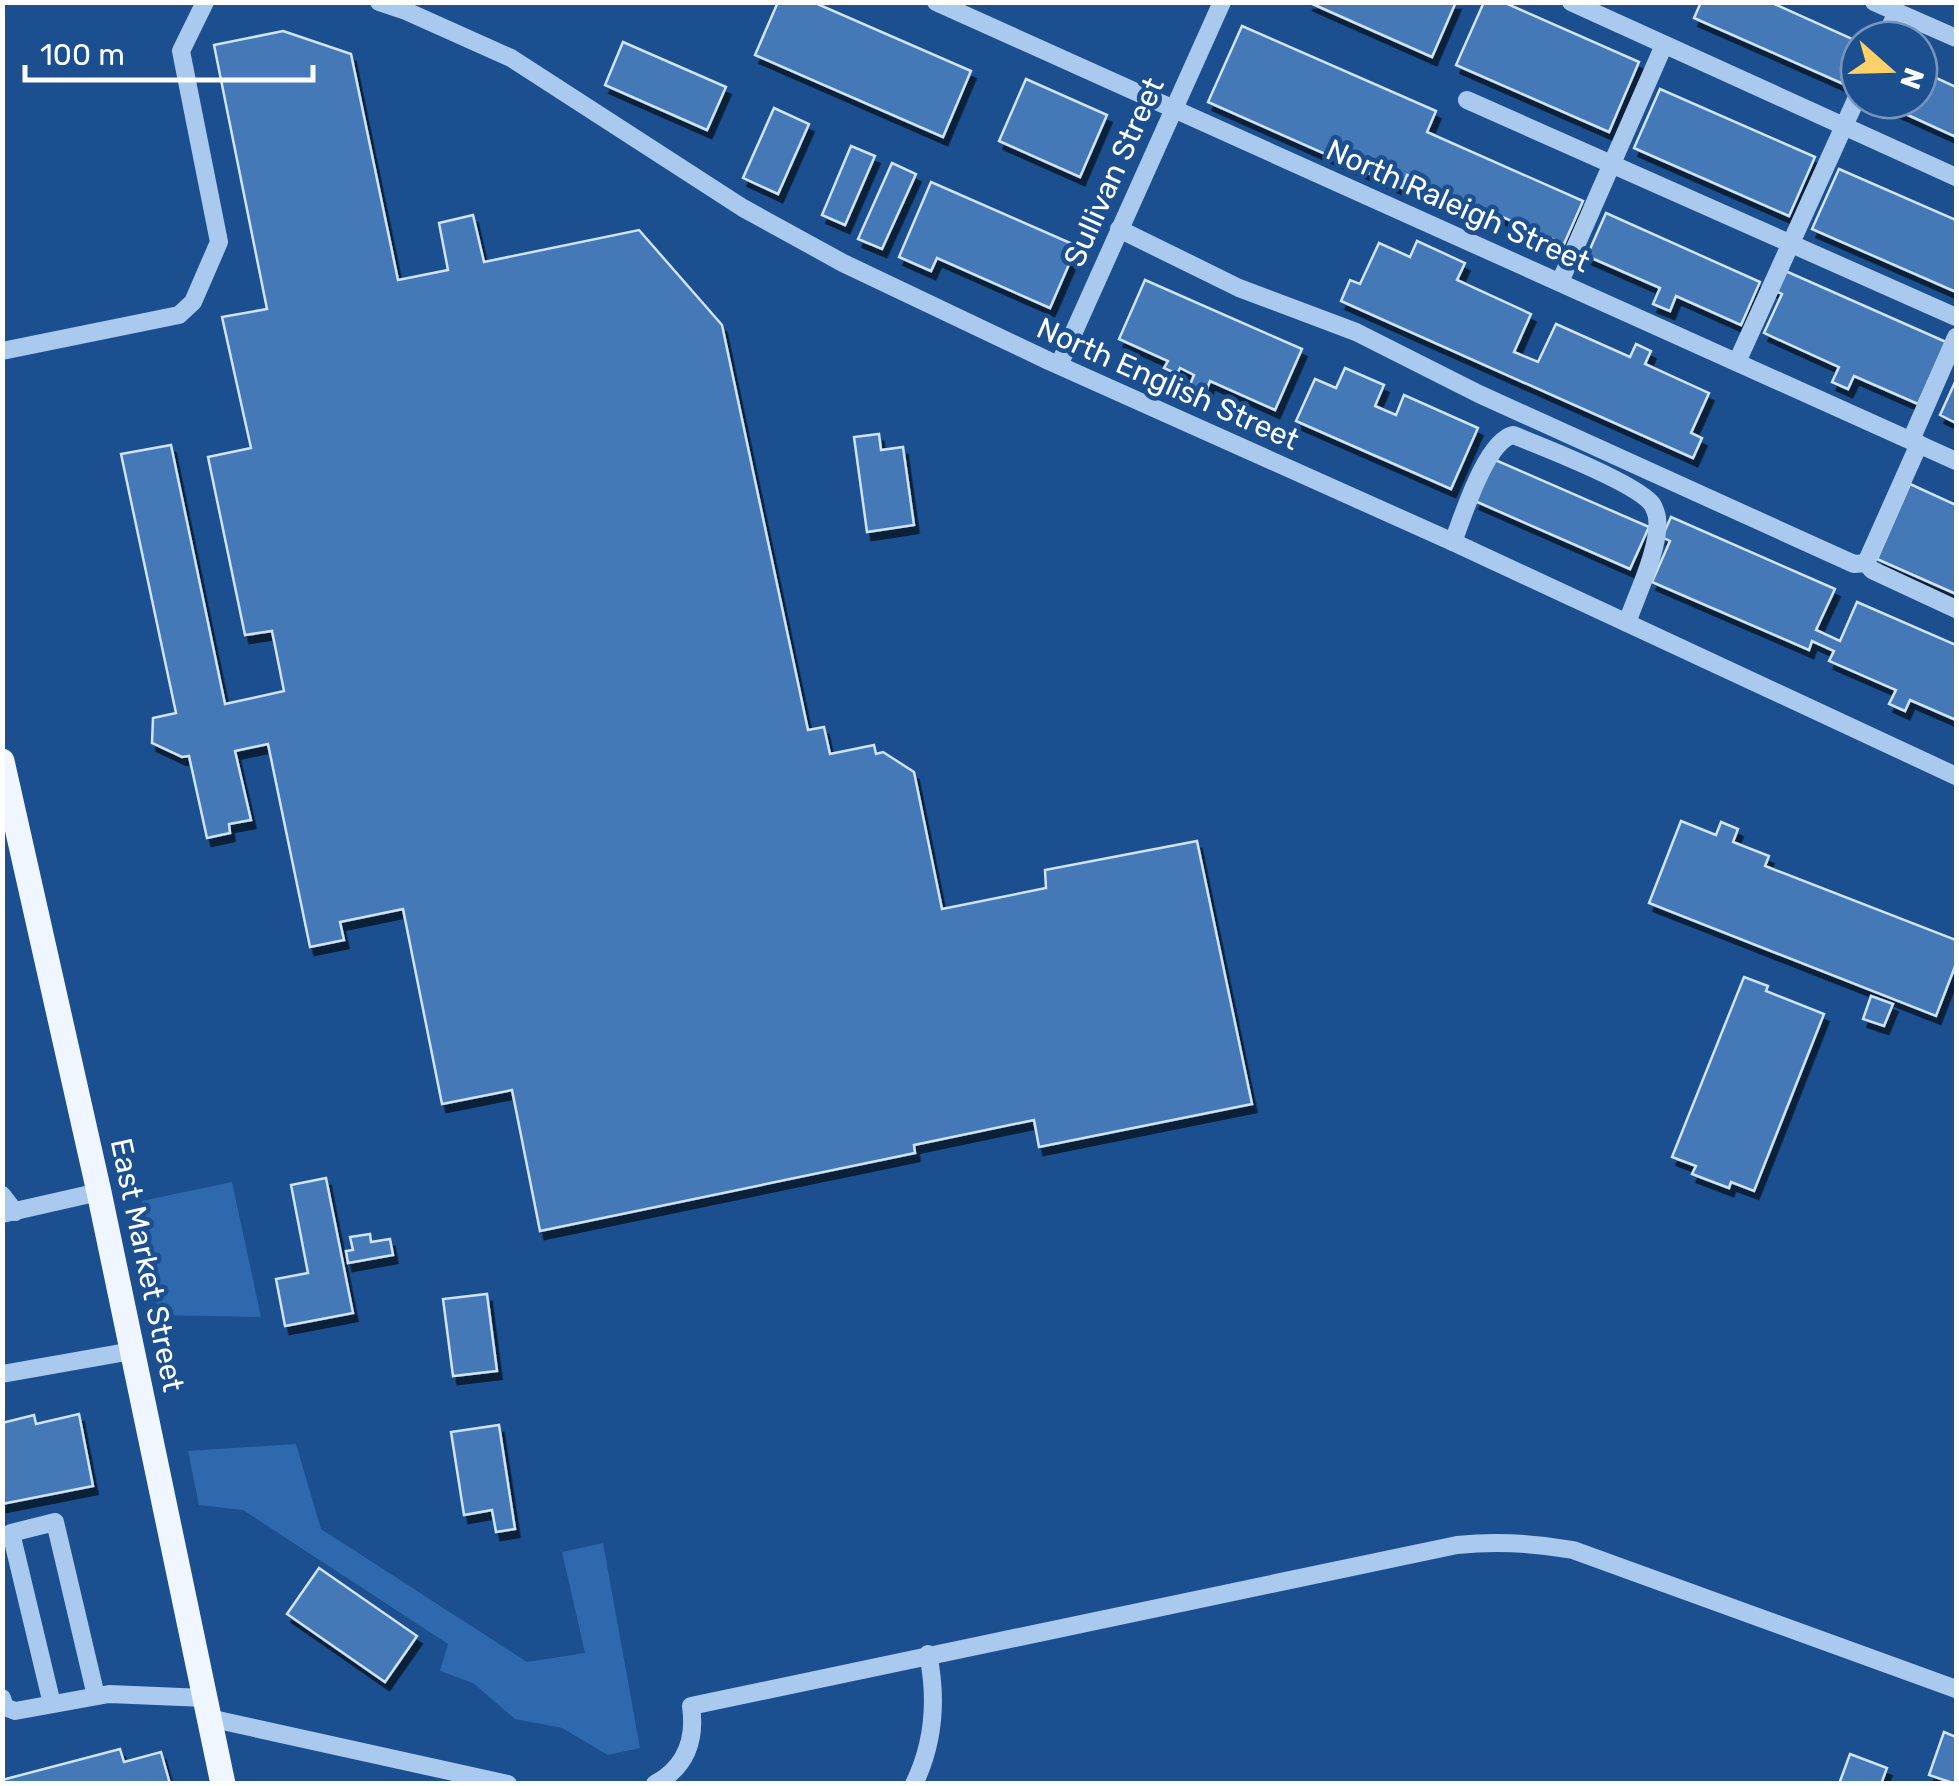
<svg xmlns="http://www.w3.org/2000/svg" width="1959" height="1786" viewBox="0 0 1959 1786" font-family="Rubik,sans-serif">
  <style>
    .green { fill: #2e69ad }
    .building { fill: #4478b7; stroke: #cfe3fa; stroke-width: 2.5; filter: url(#shadow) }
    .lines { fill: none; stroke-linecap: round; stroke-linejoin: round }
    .minor { stroke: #a9c9ee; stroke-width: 18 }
    .major { stroke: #f0f6ff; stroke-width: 25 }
    .labels { text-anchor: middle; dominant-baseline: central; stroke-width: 9; stroke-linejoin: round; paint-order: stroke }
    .street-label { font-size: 30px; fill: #fff; stroke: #1b4f8f }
  </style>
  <defs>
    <filter id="shadow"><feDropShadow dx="4.5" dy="8" stdDeviation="0" flood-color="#0009"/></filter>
  </defs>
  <rect width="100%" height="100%" fill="#1b4f8f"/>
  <g class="green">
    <polygon points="232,1182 261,1317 159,1315 139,1214 142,1201"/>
    <polygon points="296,1444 321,1529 527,1662 585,1653 562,1552 603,1543 640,1748 608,1755 562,1728 515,1719 473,1683 440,1671 448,1644 243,1510 199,1505 188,1451"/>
  </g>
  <g class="building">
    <polygon points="778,2 813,2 971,71 943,137 755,55"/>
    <polygon points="1308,2 1456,2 1432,57"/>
    <polygon points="1484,2 1503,2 1639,62 1609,132 1456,65"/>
    <polygon points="1701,2 1770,2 1859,42 1859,60 1848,86 1694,18"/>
    <polygon points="1242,26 1436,111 1427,132 1583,201 1564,244 1407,175 1402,188 1208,102"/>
    <polygon points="283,31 351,54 398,280 448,270 439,223 473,215 484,262 639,230 722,325 808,730 824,727 830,754 874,745 876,754 883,752 914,772 942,909 1046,888 1045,870 1197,841 1252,1104 1039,1147 1034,1120 914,1145 915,1153 540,1231 512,1090 442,1104 403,909 340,922 344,940 310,947 268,744 235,751 251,820 229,824 230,833 207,838 189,756 182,757 152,743 153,718 176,713 121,454 171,445 225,704 284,691 272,631 245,635 208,457 251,448 222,317 267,309 214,45"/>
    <polygon points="623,42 726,87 707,130 605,85"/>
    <polygon points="1919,70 1956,87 1956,137 1875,100 1919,100"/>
    <polygon points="1026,79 1107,115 1080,177 999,141"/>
    <polygon points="1660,89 1815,157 1789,216 1634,148"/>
    <polygon points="774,108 809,124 778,194 743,178"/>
    <polygon points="851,146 875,156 845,225 822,215"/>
    <polygon points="892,163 916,174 882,249 858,239"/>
    <polygon points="1839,169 1956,220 1956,292 1812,229"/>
    <polygon points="931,182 1077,246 1050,308 937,258 931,271 899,257"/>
    <polygon points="1606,213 1760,282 1741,325 1676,296 1670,311 1653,304 1660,288 1587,256"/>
    <polygon points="1417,241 1465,263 1457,280 1531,314 1514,352 1538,362 1556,324 1630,357 1636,344 1651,351 1645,364 1709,393 1691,433 1702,438 1693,458 1341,301 1350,280 1360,284 1379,243 1410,257"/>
    <polygon points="1781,269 1946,342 1918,404 1854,376 1848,389 1832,382 1839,367 1764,333 1782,294 1772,289"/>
    <polygon points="1145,280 1302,349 1275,410 1210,381 1205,394 1189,387 1194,375 1180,368 1177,374 1164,368 1168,361 1119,339"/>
    <polygon points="1345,368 1384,385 1375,406 1396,415 1404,395 1478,428 1451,489 1296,421 1315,379 1336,388"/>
    <polygon points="1956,380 1956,423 1940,415"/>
    <polygon points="879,434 881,450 903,447 914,525 867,532 854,437"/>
    <polygon points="1493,459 1649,527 1630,569 1475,501"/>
    <polygon points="1910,484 1956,505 1956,594 1877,559"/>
    <polygon points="1671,517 1835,589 1816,630 1840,641 1857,602 1956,645 1956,720 1910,700 1905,711 1889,704 1896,690 1829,661 1834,651 1812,641 1809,650 1652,582 1670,541 1662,537"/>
    <polygon points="1681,821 1716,835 1721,822 1738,829 1733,842 1769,856 1765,866 1956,940 1956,964 1936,1016 1649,903"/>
    <polygon points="1744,977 1768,986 1766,991 1824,1014 1754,1191 1731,1182 1729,1188 1692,1174 1696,1166 1672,1157"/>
    <polygon points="1871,996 1893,1004 1884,1026 1863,1019"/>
    <polygon points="326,1178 353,1313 285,1326 276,1279 308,1273 291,1185"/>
    <polygon points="370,1234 371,1242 390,1239 393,1255 348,1263 346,1251 353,1250 350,1237"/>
    <polygon points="487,1294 497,1371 453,1376 443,1299"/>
    <polygon points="79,1414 93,1486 2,1504 2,1423 34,1415 36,1424"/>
    <polygon points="499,1425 515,1529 496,1532 492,1510 464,1515 451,1432"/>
    <polygon points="319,1568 417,1636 385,1682 287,1614"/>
    <polygon points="1944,1732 1956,1737 1956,1784 1929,1775"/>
    <polygon points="120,1749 124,1762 161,1752 170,1784 2,1784 2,1780"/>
    <polygon points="1850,1754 1887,1768 1881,1784 1839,1784"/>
  </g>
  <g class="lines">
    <g class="minor">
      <polyline points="379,2 406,11 511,58 743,208 843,263 1049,361 1453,542 1956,776"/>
      <polyline points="936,2 1956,461"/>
      <polyline points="1571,2 1956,177"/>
      <polyline points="1874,2 1956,38"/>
      <polyline points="1884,40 1897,12"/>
      <polyline points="1467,100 1956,317"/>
      <polyline points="1119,229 1239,288 1356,332 1479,394 1854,564 1866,563"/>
      <polyline points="1560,282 1664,45"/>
      <polyline points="2,351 179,315 193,302 219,242 181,51 205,2"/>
      <polyline points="1737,362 1859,93"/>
      <polyline points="1059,365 1222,2"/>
      <polyline points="1911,440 1956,337"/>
      <polyline points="1919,444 1866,563 1872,570 1956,609"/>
      <path d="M 1453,542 C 1463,516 1486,441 1513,435 C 1541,446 1636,483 1652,504 C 1654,507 1657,515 1657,518 C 1661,546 1636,596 1627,623"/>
      <polyline points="2,1195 15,1212"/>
      <polyline points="2,1214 99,1192"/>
      <polyline points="2,1374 132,1351"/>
      <polyline points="2,1698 5,1707 15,1711 109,1694 205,1698"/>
      <polyline points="52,1704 11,1533 55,1522 96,1696"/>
      <polyline points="209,1718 508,1784"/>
      <path d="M 655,1784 C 686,1767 696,1740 691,1706 L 1457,1545 C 1497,1541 1534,1543 1573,1550 L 1956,1689"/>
      <path d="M 914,1784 C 934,1743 937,1698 928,1654"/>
    </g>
    <polyline class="major" points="2,761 99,1192 223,1784"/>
  </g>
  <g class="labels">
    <g class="street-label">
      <text transform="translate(1114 172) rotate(-66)">Sullivan Street</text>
      <text transform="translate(1458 206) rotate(24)">North Raleigh Street</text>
      <text transform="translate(1168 384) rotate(24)">North English Street</text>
      <text transform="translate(147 1265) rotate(78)">East Market Street</text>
    </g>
  </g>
  <rect width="1959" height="1786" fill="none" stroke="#ffffff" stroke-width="10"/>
  <g transform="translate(1889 70) rotate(110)"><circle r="48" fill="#1b4f8f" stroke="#7695bc" stroke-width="2.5"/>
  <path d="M0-8L18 38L0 25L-18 38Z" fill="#ffd166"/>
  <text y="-15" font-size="28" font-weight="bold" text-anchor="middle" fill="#ffffff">N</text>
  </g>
  <path d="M25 65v15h288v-15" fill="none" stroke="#ffffff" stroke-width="5"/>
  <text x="40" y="65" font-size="30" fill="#ffffff" stroke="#1b4f8f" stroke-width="8" paint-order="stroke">100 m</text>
</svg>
